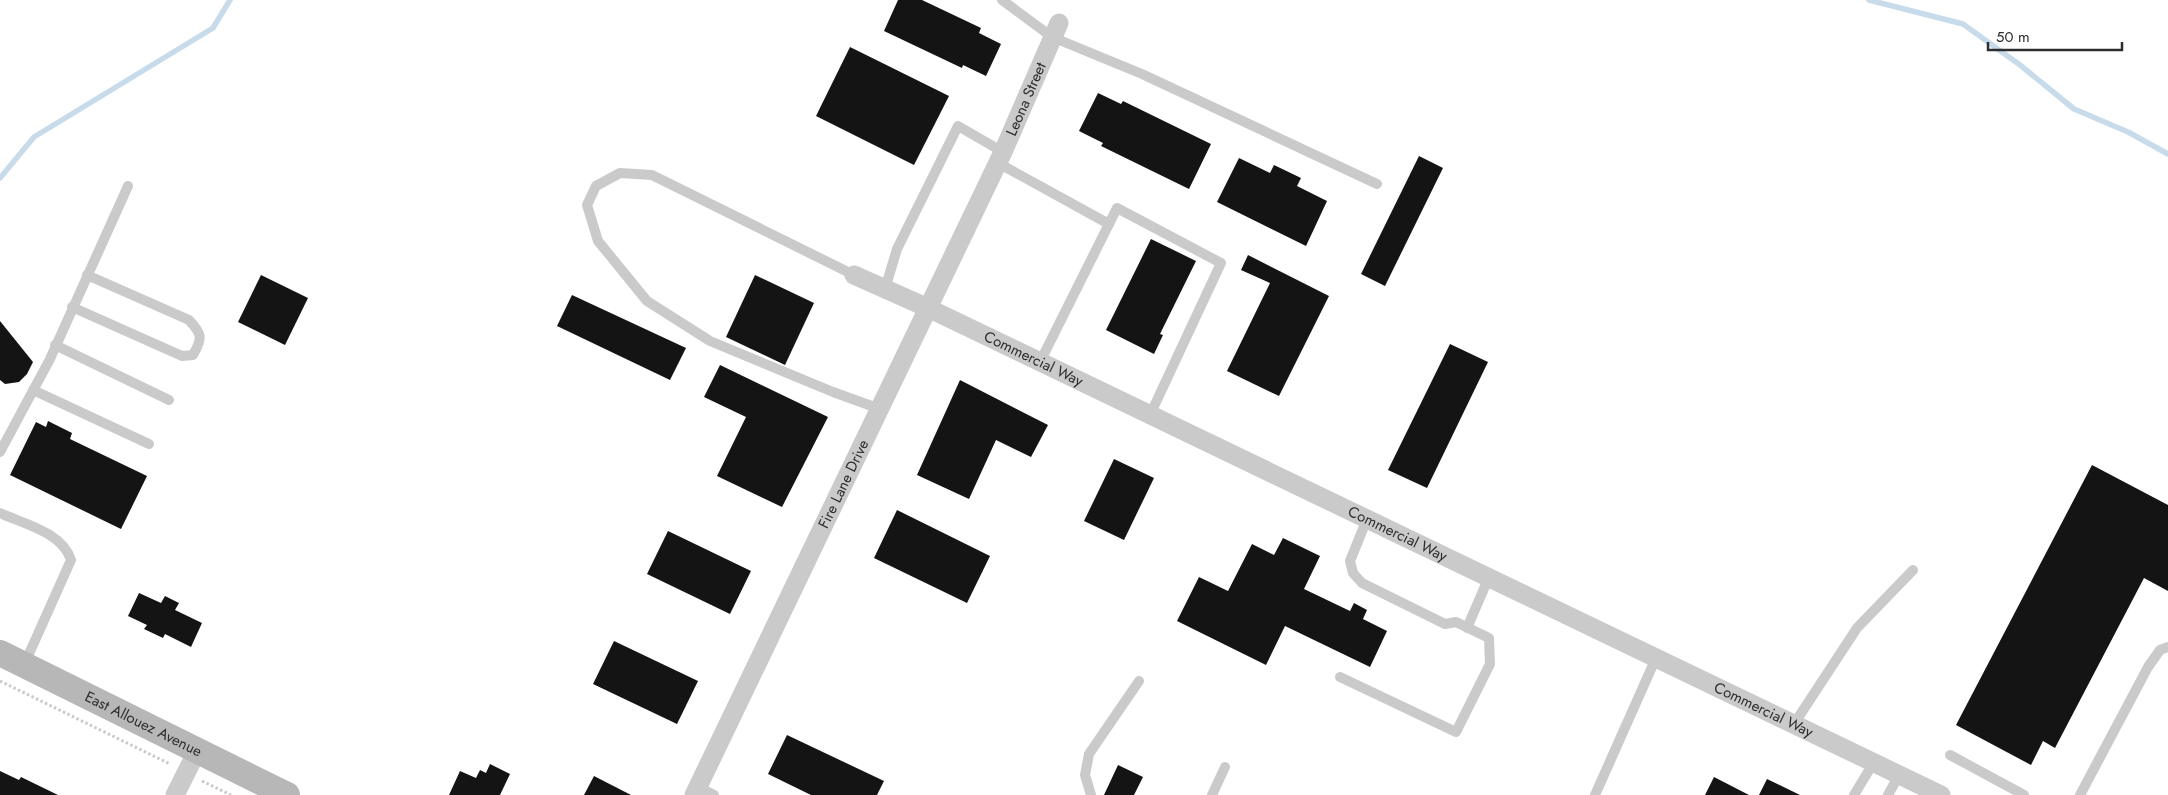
<svg xmlns="http://www.w3.org/2000/svg" width="2168" height="795" viewBox="0 0 2168 795" font-family="Jost,sans-serif">
  <style>
    .lines { fill: none; stroke-linecap: round; stroke-linejoin: round }
    .stream { stroke: #c7dbea; stroke-width: 5.5 }
    .building { fill: #141414 }
    .path { stroke: #cacaca; stroke-width: 3; stroke-dasharray: 2.5 2.5; stroke-linecap: butt }
    .lane { stroke: #cacaca; stroke-width: 10 }
    .street { stroke: #cacaca; stroke-width: 19 }
    .secondary { stroke: #b7b7b7; stroke-width: 26 }
    .labels { text-anchor: middle; dominant-baseline: central; stroke-width: 5; stroke-linejoin: round; paint-order: stroke }
    .street-label { font-size: 15px; fill: #2d2d2d; stroke: #fff }
  </style>
  <rect width="100%" height="100%" fill="#fff"/>
  <g class="lines">
    <g class="stream">
      <polyline points="1869,0 1963,24 2020,65 2074,109 2128,132 2168,154"/>
      <polyline points="0,178 34,137 213,28 230,0"/>
    </g>
  </g>
  <g class="building">
    <polygon points="898,0 922,0 981,28 979,33 1001,44 986,76 963,65 962,68 884,31"/>
    <polygon points="850,47 949,96 914,165 816,116"/>
    <polygon points="1098,93 1121,104 1123,101 1211,144 1189,189 1101,146 1103,143 1079,131"/>
    <polygon points="1419,156 1443,168 1385,286 1361,274"/>
    <polygon points="1239,158 1270,173 1274,165 1301,178 1297,186 1327,201 1306,246 1217,202"/>
    <polygon points="1151,239 1196,261 1160,334 1163,335 1154,354 1106,330"/>
    <polygon points="1248,255 1329,296 1279,396 1227,371 1270,283 1241,270"/>
    <polygon points="261,275 308,298 285,345 238,322"/>
    <polygon points="755,275 814,303 785,365 726,337"/>
    <polygon points="572,295 686,348 670,380 557,326"/>
    <polygon points="0,321 33,362 27,374 19,382 5,384 0,380"/>
    <polygon points="1450,344 1488,362 1427,488 1388,470"/>
    <polygon points="720,365 828,417 782,507 717,476 746,417 704,397"/>
    <polygon points="960,380 1048,425 1031,457 996,440 969,499 917,475"/>
    <polygon points="48,421 72,433 70,439 147,476 121,529 10,475 36,422 46,427"/>
    <polygon points="1114,459 1154,478 1124,540 1084,521"/>
    <polygon points="2092,465 2168,505 2168,591 2144,578 2055,748 2043,741 2031,765 1956,725"/>
    <polygon points="897,510 990,556 967,603 874,558"/>
    <polygon points="668,531 751,571 730,614 647,574"/>
    <polygon points="1283,538 1320,556 1304,589 1350,611 1354,603 1367,610 1363,619 1387,631 1370,667 1285,626 1266,665 1177,621 1199,577 1228,591 1252,544 1274,555"/>
    <polygon points="139,593 161,603 165,596 179,603 175,610 202,623 191,647 165,634 163,638 144,629 147,625 128,616"/>
    <polygon points="614,641 698,681 677,724 593,684"/>
    <polygon points="787,735 884,781 877,795 811,795 768,774"/>
    <polygon points="490,764 510,774 500,795 449,795 460,771 476,778 480,770 486,773"/>
    <polygon points="1118,765 1143,777 1134,795 1104,795"/>
    <polygon points="0,771 19,780 21,777 58,795 0,795"/>
    <polygon points="594,776 631,795 584,795"/>
    <polygon points="1714,777 1749,795 1705,795"/>
    <polygon points="1767,779 1800,795 1759,795"/>
  </g>
  <g class="lines">
    <g class="path">
      <polyline points="0,681 170,764"/>
      <polyline points="202,781 231,795"/>
    </g>
    <g class="lane">
      <polyline points="1002,0 1052,37 1142,74 1377,184"/>
      <polyline points="998,163 1109,224"/>
      <polyline points="854,275 652,175 620,173 596,186 587,205 598,241 647,301 710,341 833,392 880,409"/>
      <polyline points="885,289 897,249 958,126 1003,152"/>
      <path d="M 72,307 L 182,356 L 193,355 C 203,338 202,334 189,320 L 87,275"/>
      <polyline points="55,345 169,400"/>
      <polyline points="1040,362 1117,208 1221,263 1150,415"/>
      <polyline points="33,390 149,444"/>
      <polyline points="0,452 50,359 128,186"/>
      <path d="M 0,513 C 24,524 62,532 71,560 L 24,665"/>
      <polyline points="1467,628 1489,577"/>
      <polyline points="1340,677 1456,732 1490,664 1489,638 1456,622 1445,624 1362,583 1353,573 1350,561 1367,519"/>
      <polyline points="1794,724 1857,628 1913,570"/>
      <polyline points="1950,755 2024,795"/>
      <polyline points="698,787 714,795"/>
      <polyline points="1091,795 1085,775 1089,754 1139,681"/>
      <polyline points="1212,795 1225,767"/>
      <polyline points="1595,795 1656,658"/>
      <polyline points="1854,795 1874,762"/>
      <polyline points="1888,795 1899,775"/>
      <polyline points="2080,795 2148,667 2160,650 2168,647"/>
    </g>
    <g class="street">
      <path id="s1" d="M 854,275 L 928,308 L 1941,795"/>
      <polyline points="175,795 197,751"/>
      <path id="s2" d="M 694,795 L 1003,152 L 1059,23"/>
    </g>
    <path class="secondary" id="s3" d="M 0,653 L 287,795"/>
  </g>
  <g class="labels">
    <g class="street-label">
      <text stroke="none"><textPath href="#s2" startOffset="771">Leona Street</textPath></text>
      <text stroke="none"><textPath href="#s1" startOffset="198">Commercial Way</textPath></text>
      <text stroke="none"><textPath href="#s2" startOffset="345">Fire Lane Drive</textPath></text>
      <text stroke="none"><textPath href="#s1" startOffset="602">Commercial Way</textPath></text>
      <text stroke="none"><textPath href="#s1" startOffset="1008">Commercial Way</textPath></text>
      <text stroke="none"><textPath href="#s3" startOffset="160">East Allouez Avenue</textPath></text>
    </g>
  </g>
  <path d="M1988 42v8h134v-8" fill="none" stroke="#2d2d2d" stroke-width="2.5"/>
  <text x="1996" y="42" font-size="15" fill="#2d2d2d" stroke="#ffffff" stroke-width="4" paint-order="stroke">50 m</text>
</svg>
